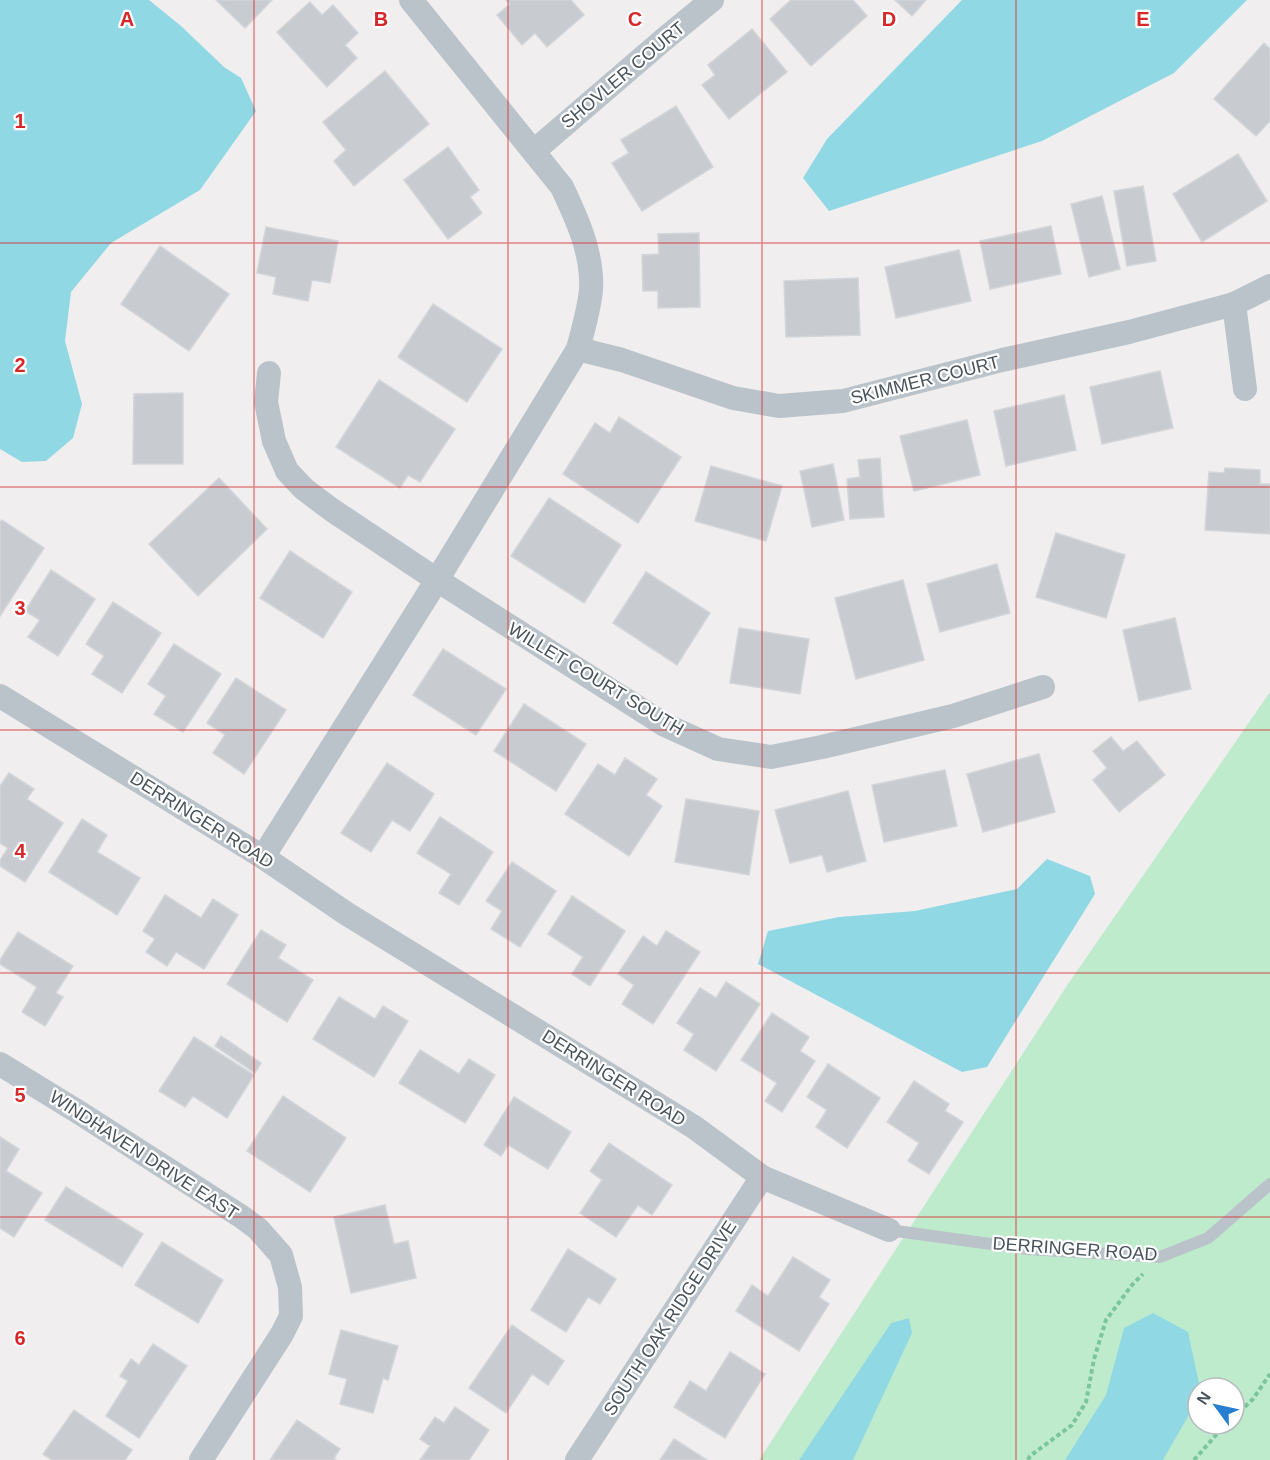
<svg xmlns="http://www.w3.org/2000/svg" width="1270" height="1460" viewBox="0 0 1270 1460" font-family="Helvetica,sans-serif">
  <style>
    .green { fill: #bfebcd; fill-rule: evenodd }
    .water { fill: #90d9e4 }
    .building { fill: #c8cbd0; stroke: #d2d5d9; stroke-width: 1.5 }
    .lines { fill: none; stroke-linecap: round; stroke-linejoin: round }
    .path { stroke: #7ac69b; stroke-width: 4; stroke-dasharray: 4.5 3; stroke-linecap: butt }
    .service { stroke: #bac3ca; stroke-width: 12 }
    .minor { stroke: #bac3ca; stroke-width: 24 }
    .grid { fill: none; stroke: #d62828; stroke-width: 1.5; stroke-opacity: 0.55 }
    .labels { text-anchor: middle; dominant-baseline: central; stroke-width: 4.5; stroke-linejoin: round; paint-order: stroke }
    .street-label { font-size: 18px; fill: #47525a; stroke: #fff }
    .grid-label { font-size: 20px; text-anchor: middle; font-weight: bold; fill: #d62828; stroke: #fff; stroke-width: 4.5; stroke-linejoin: round; paint-order: stroke }
  </style>
  <rect width="100%" height="100%" fill="#f0eeee"/>
  <path class="green" d="M 1270,692 L 1270,1460 L 759,1460 L 1068,984 ZM 1198,1388 L 1234,1388 L 1234,1424 L 1198,1424 Z"/>
  <g class="water">
    <polygon points="0,0 149,0 181,26 224,67 241,78 256,111 200,190 111,243 71,292 65,341 82,404 73,438 46,461 22,462 0,449"/>
    <polygon points="962,0 1247,0 1174,73 1042,141 829,211 803,178 827,139"/>
    <polygon points="1047,859 1090,876 1095,894 987,1067 962,1072 758,964 768,931 839,917 915,911 1017,889"/>
    <polygon points="1153,1313 1188,1332 1200,1388 1198,1388 1198,1399 1163,1460 1065,1460 1106,1395 1124,1328"/>
    <polygon points="909,1318 912,1333 853,1460 799,1460 891,1323"/>
  </g>
  <g class="building">
    <polygon points="216,0 272,0 245,28"/>
    <polygon points="506,0 571,0 584,15 547,47 535,33 522,45 497,15 510,4"/>
    <polygon points="791,0 853,0 867,16 811,66 770,19"/>
    <polygon points="895,0 926,0 912,16"/>
    <polygon points="310,2 322,15 333,5 358,33 345,45 357,58 327,87 277,32"/>
    <polygon points="752,29 787,72 729,119 702,85 715,75 708,65"/>
    <polygon points="1264,43 1270,49 1270,121 1256,136 1214,99"/>
    <polygon points="385,71 429,124 354,186 334,161 346,150 323,122"/>
    <polygon points="676,106 713,167 642,211 612,163 629,153 621,140"/>
    <polygon points="448,147 479,190 470,197 482,213 448,239 404,180"/>
    <polygon points="1238,154 1267,201 1202,242 1173,194"/>
    <polygon points="1143,186 1156,261 1127,266 1114,191"/>
    <polygon points="1102,196 1120,269 1089,277 1071,204"/>
    <polygon points="1051,226 1061,274 990,289 980,241"/>
    <polygon points="266,227 338,241 330,283 312,280 308,301 273,294 276,277 257,273"/>
    <polygon points="699,233 700,307 658,308 658,291 643,291 642,255 659,254 658,234"/>
    <polygon points="160,246 229,294 189,351 121,304"/>
    <polygon points="959,250 971,301 896,318 885,267"/>
    <polygon points="858,278 860,335 786,337 784,281"/>
    <polygon points="433,304 502,349 467,402 398,357"/>
    <polygon points="1160,371 1173,428 1102,444 1090,387"/>
    <polygon points="379,380 455,429 420,482 408,475 400,488 336,447"/>
    <polygon points="183,393 183,464 133,464 134,394"/>
    <polygon points="1064,395 1076,450 1006,466 994,411"/>
    <polygon points="619,417 681,457 638,523 563,474 595,423 610,433"/>
    <polygon points="967,420 980,475 914,491 900,436"/>
    <polygon points="880,458 884,517 850,519 847,479 860,477 858,460"/>
    <polygon points="833,464 844,520 812,527 800,471"/>
    <polygon points="711,466 782,486 766,541 695,521"/>
    <polygon points="1225,468 1260,470 1260,484 1270,484 1270,534 1205,530 1209,472 1224,473"/>
    <polygon points="219,478 267,529 198,596 149,544"/>
    <polygon points="549,498 621,545 584,603 511,556"/>
    <polygon points="2,520 44,548 0,616 0,522"/>
    <polygon points="1056,533 1125,555 1106,618 1036,597"/>
    <polygon points="290,551 352,592 323,638 260,598"/>
    <polygon points="997,564 1010,613 940,632 927,584"/>
    <polygon points="51,570 95,599 58,656 28,637 40,620 25,611"/>
    <polygon points="646,572 710,613 677,665 613,623"/>
    <polygon points="903,580 924,660 856,679 835,598"/>
    <polygon points="113,602 161,633 122,693 92,674 104,656 86,644"/>
    <polygon points="1175,618 1191,689 1139,701 1123,630"/>
    <polygon points="739,628 809,639 800,694 730,683"/>
    <polygon points="174,644 221,674 183,732 154,714 166,696 148,684"/>
    <polygon points="443,649 506,689 476,735 413,695"/>
    <polygon points="236,678 286,710 244,774 213,753 225,735 207,723"/>
    <polygon points="524,704 586,744 556,791 494,751"/>
    <polygon points="1111,737 1123,751 1137,741 1165,775 1119,812 1093,780 1107,768 1093,751"/>
    <polygon points="1039,754 1055,812 983,832 967,774"/>
    <polygon points="625,758 657,779 646,795 662,806 629,856 565,814 598,764 615,775"/>
    <polygon points="387,763 434,794 410,831 392,820 371,852 341,833"/>
    <polygon points="945,770 957,826 884,842 872,785"/>
    <polygon points="9,773 34,789 27,799 63,823 25,882 0,866 0,860 8,848 0,843 0,786"/>
    <polygon points="848,791 866,861 827,872 822,855 790,863 775,810"/>
    <polygon points="686,799 759,811 749,875 675,862"/>
    <polygon points="440,817 493,852 459,905 439,893 451,874 417,853"/>
    <polygon points="82,819 107,835 97,852 140,878 117,915 49,872"/>
    <polygon points="512,862 556,891 520,947 491,929 502,911 486,901"/>
    <polygon points="165,895 201,918 213,899 238,915 204,969 176,952 167,966 146,952 155,939 143,931"/>
    <polygon points="572,896 625,931 590,986 572,974 583,957 548,934"/>
    <polygon points="261,930 286,945 278,958 313,980 287,1022 227,984"/>
    <polygon points="666,931 700,952 653,1024 622,1004 634,985 618,974 643,936 657,946"/>
    <polygon points="18,932 73,966 56,993 63,997 45,1026 22,1012 37,987 0,964 0,960"/>
    <polygon points="726,982 760,1004 716,1071 684,1050 694,1034 677,1023 700,988 716,998"/>
    <polygon points="339,997 375,1019 383,1006 408,1021 374,1077 313,1039"/>
    <polygon points="772,1013 809,1037 800,1051 815,1061 782,1112 765,1101 777,1083 741,1060"/>
    <polygon points="221,1036 261,1063 255,1073 215,1046"/>
    <polygon points="194,1037 254,1075 227,1118 193,1096 185,1107 159,1091"/>
    <polygon points="420,1050 459,1074 469,1059 495,1075 465,1123 399,1083"/>
    <polygon points="828,1064 880,1098 847,1148 816,1127 827,1110 807,1097"/>
    <polygon points="914,1081 949,1104 945,1111 963,1122 929,1174 908,1161 919,1143 887,1122"/>
    <polygon points="283,1096 346,1138 310,1192 247,1151"/>
    <polygon points="514,1097 571,1132 548,1169 508,1145 501,1156 484,1145"/>
    <polygon points="0,1137 19,1149 6,1171 42,1193 14,1237 0,1228"/>
    <polygon points="609,1143 672,1185 652,1215 638,1205 616,1237 580,1213 602,1180 590,1171"/>
    <polygon points="66,1187 143,1234 122,1267 45,1220"/>
    <polygon points="385,1205 394,1244 408,1241 416,1278 351,1293 334,1217"/>
    <polygon points="162,1242 223,1280 198,1323 135,1285"/>
    <polygon points="568,1249 616,1279 600,1304 588,1297 566,1332 531,1310"/>
    <polygon points="793,1257 830,1280 819,1297 829,1304 799,1351 736,1311 752,1285 768,1296"/>
    <polygon points="512,1325 564,1361 548,1385 532,1374 506,1413 469,1388"/>
    <polygon points="341,1330 398,1346 388,1380 383,1378 373,1413 340,1404 347,1379 329,1374"/>
    <polygon points="153,1344 187,1366 139,1438 106,1416 128,1381 120,1376 131,1359 139,1365"/>
    <polygon points="730,1352 765,1374 725,1438 674,1407 690,1381 706,1391"/>
    <polygon points="455,1407 489,1430 469,1460 420,1460 430,1446 420,1439 435,1417 444,1423"/>
    <polygon points="74,1410 132,1450 125,1460 52,1460 43,1454"/>
    <polygon points="297,1420 340,1449 334,1458 336,1460 270,1460"/>
    <polygon points="674,1439 707,1460 660,1460"/>
  </g>
  <g class="lines">
    <g class="path">
      <polyline points="1234,1417 1253,1399 1270,1374"/>
      <polyline points="1028,1460 1030,1456 1072,1425 1086,1402 1094,1359 1106,1320 1132,1285 1143,1274"/>
      <polyline points="1194,1460 1216,1435 1227,1424"/>
    </g>
    <polyline class="service" points="889,1230 1027,1249 1160,1257 1208,1238 1270,1184"/>
    <g class="minor">
      <polyline points="534,151 662,41 712,0"/>
      <polyline points="1234,304 1245,389"/>
      <polyline points="578,349 622,360 733,398 779,406 843,401 1002,360 1129,332 1234,304 1270,286"/>
      <polyline points="269,373 266,402 274,441 287,471 304,489 332,510 437,580 665,725 718,749 771,757 822,747 953,716 1043,687"/>
      <polyline points="0,696 263,857 347,914 694,1127 762,1177 889,1230"/>
      <path d="M 263,857 L 437,580 L 578,349 C 583,330 589,310 591,290 C 593,253 577,219 562,187 L 411,0"/>
      <polyline points="0,1064 80,1113 242,1217 258,1229 281,1255 290,1287 291,1316 282,1334 201,1460"/>
      <polyline points="577,1460 762,1177"/>
    </g>
  </g>
  <path class="grid" d="M 254,0 L 254,1460M 508,0 L 508,1460M 762,0 L 762,1460M 1016,0 L 1016,1460M 0,243 L 1270,243M 0,487 L 1270,487M 0,730 L 1270,730M 0,973 L 1270,973M 0,1217 L 1270,1217"/>
  <g class="labels">
    <g class="street-label">
      <text transform="translate(623 75) rotate(-40)">SHOVLER COURT</text>
      <text transform="translate(925 380) rotate(-14)">SKIMMER COURT</text>
      <text transform="translate(596 679) rotate(31)">WILLET COURT SOUTH</text>
      <text transform="translate(202 820) rotate(32)">DERRINGER ROAD</text>
      <text transform="translate(614 1078) rotate(32)">DERRINGER ROAD</text>
      <text transform="translate(144 1155) rotate(33)">WINDHAVEN DRIVE EAST</text>
      <text transform="translate(1075 1249) rotate(4)">DERRINGER ROAD</text>
      <text transform="translate(670 1318) rotate(-57)">SOUTH OAK RIDGE DRIVE</text>
    </g>
  </g>
  <g class="grid-label">
    <text x="127" y="26">A</text>
    <text x="381" y="26">B</text>
    <text x="635" y="26">C</text>
    <text x="889" y="26">D</text>
    <text x="1143" y="26">E</text>
    <text x="20" y="128">1</text>
    <text x="20" y="372">2</text>
    <text x="20" y="615">3</text>
    <text x="20" y="858">4</text>
    <text x="20" y="1102">5</text>
    <text x="20" y="1345">6</text>
  </g>
  <g transform="translate(1216 1406) rotate(303)"><circle r="28" fill="#ffffff" stroke="#b5babd" stroke-width="1.5"/>
  <path d="M0-4.5L10 22L0 15L-10 22Z" fill="#277fd1"/>
  <text y="-9" font-size="16" font-weight="bold" text-anchor="middle" fill="#47525a">N</text>
  </g>
</svg>
